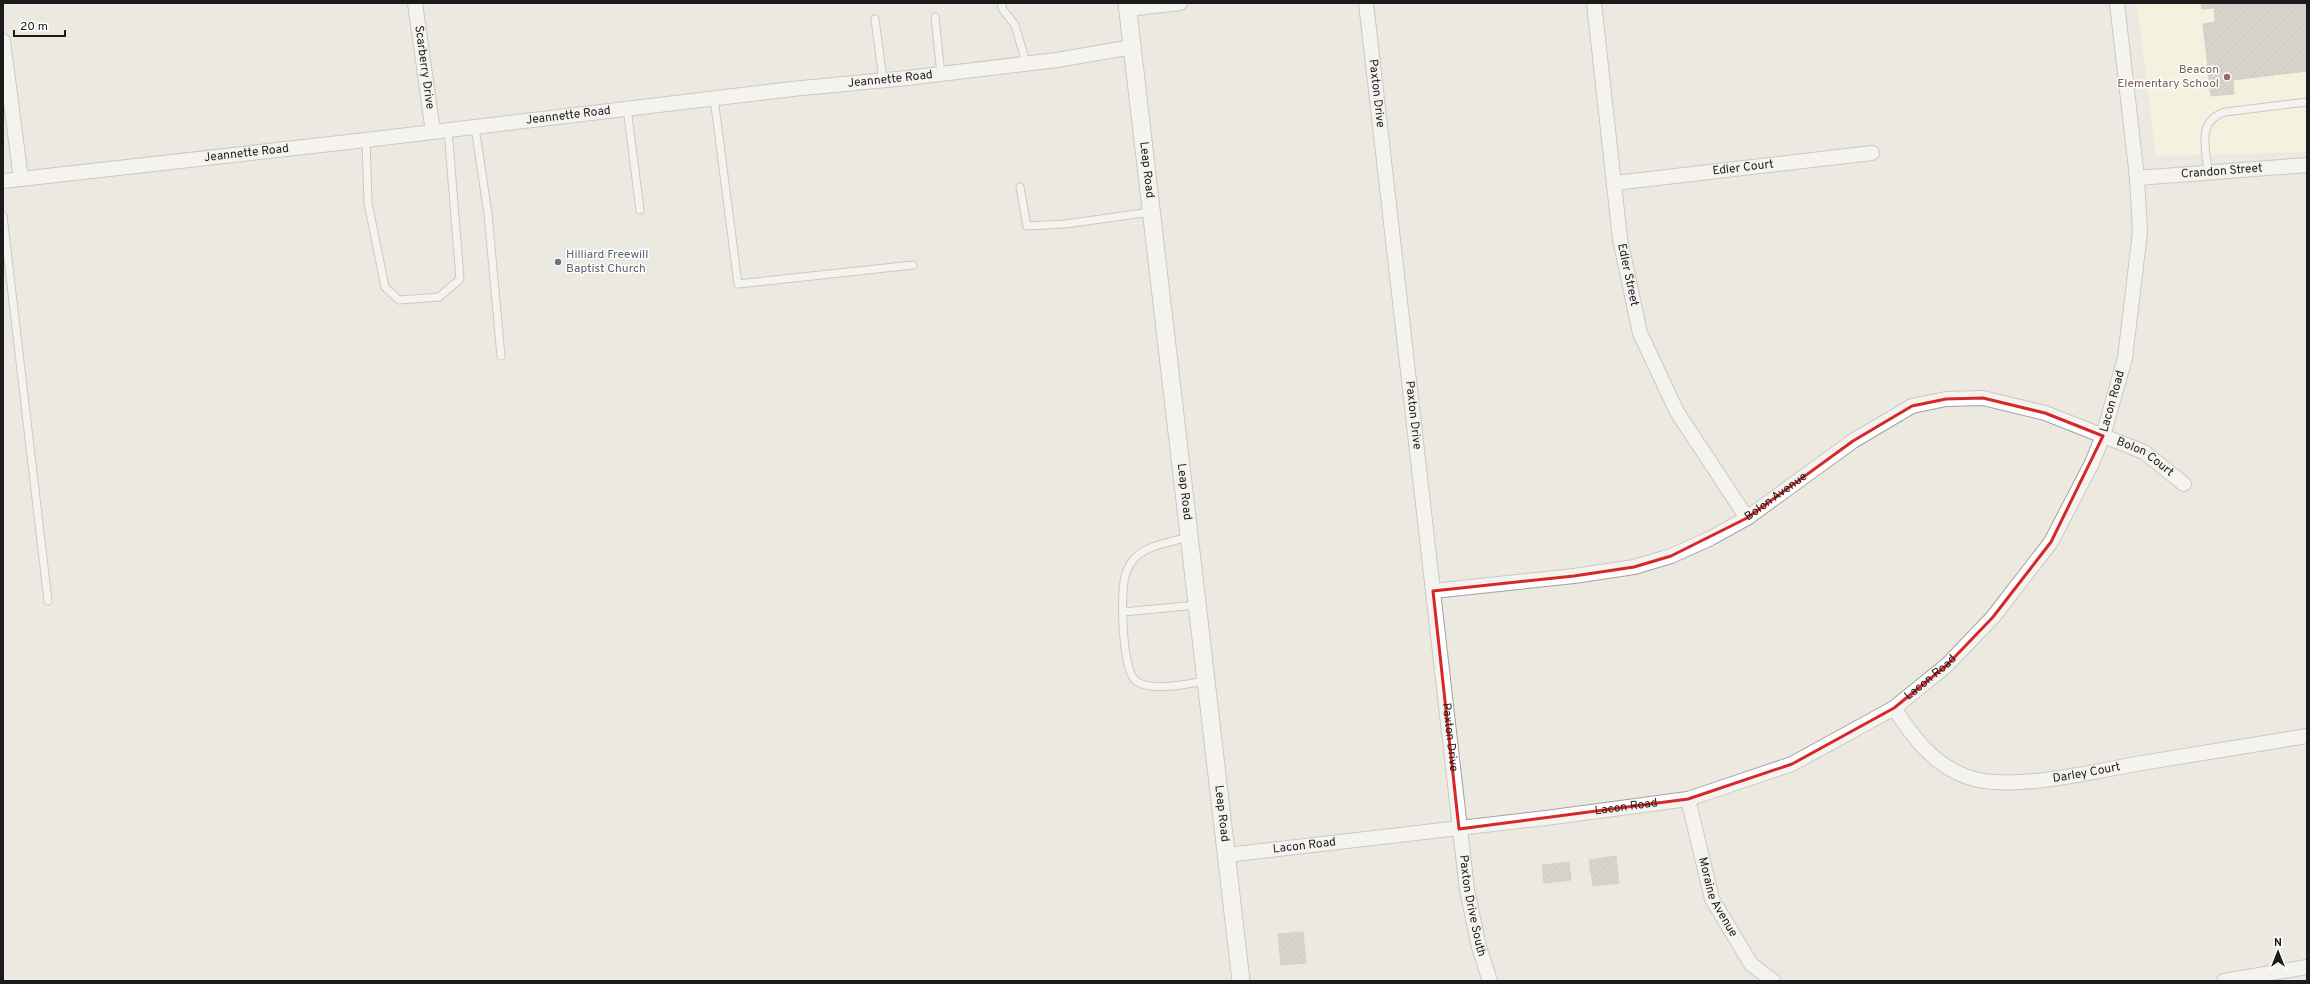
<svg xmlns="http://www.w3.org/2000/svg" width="2310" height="984" viewBox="0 0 2310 984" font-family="Overpass,sans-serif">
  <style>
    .education { fill: #fbfcda }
    .building { fill: url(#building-hatch); stroke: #bcb0a5 }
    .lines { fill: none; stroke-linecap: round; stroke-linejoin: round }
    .service-casing { stroke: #a2a2a2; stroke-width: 9 }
    .minor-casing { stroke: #a2a2a2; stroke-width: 16 }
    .tertiary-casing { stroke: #a2a2a2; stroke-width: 19 }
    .service { stroke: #fff; stroke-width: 7 }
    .minor { stroke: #fff; stroke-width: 14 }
    .tertiary { stroke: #fff; stroke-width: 17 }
    .marked { fill: none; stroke: #d62828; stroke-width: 3; stroke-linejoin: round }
    .education-dot { fill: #8d6e63; stroke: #fff; stroke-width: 1.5 }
    .worship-dot { fill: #6b7280; stroke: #fff; stroke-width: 1.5 }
    .labels { text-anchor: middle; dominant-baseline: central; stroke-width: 3; stroke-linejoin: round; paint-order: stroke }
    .street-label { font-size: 12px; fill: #1b1b1b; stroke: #fff }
    .education-label { font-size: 12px; fill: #785e54; stroke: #fff; text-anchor: end }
    .worship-label { font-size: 12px; fill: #5b616d; stroke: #fff; text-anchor: start }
  </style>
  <defs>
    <pattern id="building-hatch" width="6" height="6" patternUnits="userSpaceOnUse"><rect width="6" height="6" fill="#c0b8b1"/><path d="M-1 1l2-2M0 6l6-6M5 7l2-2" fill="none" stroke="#a49e98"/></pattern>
  </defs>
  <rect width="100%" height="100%" fill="#ece9e1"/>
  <polygon class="education" points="2137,3 2307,3 2307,152 2156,156"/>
  <g class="building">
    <polygon points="2201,3 2307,3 2307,71 2233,80 2234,94 2211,96 2203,24 2215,22 2214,8 2202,9"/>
    <polygon points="1616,856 1619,883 1593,886 1589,860"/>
    <polygon points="1569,862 1571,880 1544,883 1542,865"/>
    <polygon points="1303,932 1306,963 1281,965 1278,934"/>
  </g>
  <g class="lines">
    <defs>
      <g id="service">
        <polyline points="1001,3 1003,10 1015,25 1026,63"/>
        <polyline points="935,17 941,74"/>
        <polyline points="875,19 883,80"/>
        <polyline points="714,98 738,284 913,265"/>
        <polyline points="627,108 640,210"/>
        <polyline points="475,127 488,214 501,356"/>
        <polyline points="366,140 368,203 385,287 399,300 439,297 460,279 448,130"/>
        <path d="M 2208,172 C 2206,148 2196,121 2225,112 L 2307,102"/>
        <polyline points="1020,187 1027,226 1065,224 1151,212"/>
        <polyline points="3,216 48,601"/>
        <path d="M 1189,537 C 1171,542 1146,545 1133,560 C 1130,564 1126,572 1125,577 C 1120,594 1122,670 1136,681 C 1150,692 1188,684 1205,681"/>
        <polyline points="1123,612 1197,605"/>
      </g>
      <g id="minor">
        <path id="s1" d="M 415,3 L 433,132"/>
        <path id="s2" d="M 1366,3 L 1467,890 L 1479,947 L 1490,981"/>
        <path id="s3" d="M 1594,3 L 1620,239 L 1640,333 L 1677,412 L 1747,518"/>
        <polyline points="1128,9 1180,3"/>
        <polyline points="3,41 21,179"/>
        <path id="s4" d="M 2137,178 L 2307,165"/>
        <path id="s5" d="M 3,181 L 366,140 L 792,89 L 907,78 L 1057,60 L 1132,47"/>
        <path id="s6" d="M 1615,183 L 1872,153"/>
        <path id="s7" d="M 1433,591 L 1574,576 L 1634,567 L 1671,556 L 1711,538 L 1747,518 L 1853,441 L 1912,406 L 1946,399 L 1983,398 L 2045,413 L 2144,452 L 2184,484"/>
        <path id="s8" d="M 1894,708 C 1912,736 1933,764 1965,776 C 2006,793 2092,772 2136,764 C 2193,755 2250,745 2307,736"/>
        <path id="s9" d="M 1688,799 L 1712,899 L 1751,964 L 1773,981"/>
        <path id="s10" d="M 1227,855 L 1546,818 L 1688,799 L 1792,764 L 1894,708 L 1947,665 L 1993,617 L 2051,542 L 2092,463 L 2103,436 L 2125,358 L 2140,232 L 2137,178 L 2117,3"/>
        <polyline points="2224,981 2307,967"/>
      </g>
      <g id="tertiary">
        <path id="s11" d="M 1127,3 L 1241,981"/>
      </g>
    </defs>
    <use href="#service" class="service-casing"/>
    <use href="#minor" class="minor-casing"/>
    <use href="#tertiary" class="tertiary-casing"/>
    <use href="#service" class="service"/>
    <use href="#minor" class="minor"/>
    <use href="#tertiary" class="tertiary"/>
  </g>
  <path d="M0 0H2310V984H0ZM 1983,398 L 2045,413 L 2103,436 L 2051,542 L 1993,617 L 1947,665 L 1894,708 L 1792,764 L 1688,799 L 1459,829 L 1433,591 L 1574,576 L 1634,567 L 1671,556 L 1747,518 L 1853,441 L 1912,406 L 1946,399 Z" fill="#ece9e1" fill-opacity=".55" fill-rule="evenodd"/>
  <path class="marked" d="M 1983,398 L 2045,413 L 2103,436 L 2051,542 L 1993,617 L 1947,665 L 1894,708 L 1792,764 L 1688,799 L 1459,829 L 1433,591 L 1574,576 L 1634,567 L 1671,556 L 1747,518 L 1853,441 L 1912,406 L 1946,399 Z"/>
  <circle class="education-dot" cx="2227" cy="77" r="4"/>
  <circle class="worship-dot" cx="558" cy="262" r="4"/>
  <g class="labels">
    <g class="street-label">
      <text stroke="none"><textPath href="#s1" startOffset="65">Scarberry Drive</textPath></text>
      <text stroke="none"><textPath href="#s5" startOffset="893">Jeannette Road</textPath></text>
      <text stroke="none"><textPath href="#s2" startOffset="91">Paxton Drive</textPath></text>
      <text stroke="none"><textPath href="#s5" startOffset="569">Jeannette Road</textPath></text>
      <text stroke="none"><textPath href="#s5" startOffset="245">Jeannette Road</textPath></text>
      <text stroke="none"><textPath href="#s6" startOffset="129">Edler Court</textPath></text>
      <text stroke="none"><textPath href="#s11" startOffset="168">Leap Road</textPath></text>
      <text stroke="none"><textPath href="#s4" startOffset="85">Crandon Street</textPath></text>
      <text stroke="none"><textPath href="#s3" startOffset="274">Edler Street</textPath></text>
      <text stroke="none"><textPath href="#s10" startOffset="1074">Lacon Road</textPath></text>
      <text stroke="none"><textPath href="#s2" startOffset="415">Paxton Drive</textPath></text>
      <text stroke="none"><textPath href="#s7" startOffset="771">Bolon Court</textPath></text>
      <text stroke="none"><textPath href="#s11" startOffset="492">Leap Road</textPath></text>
      <text stroke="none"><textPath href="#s7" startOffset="362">Bolon Avenue</textPath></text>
      <text stroke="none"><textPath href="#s10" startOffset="738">Lacon Road</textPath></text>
      <text stroke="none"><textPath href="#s2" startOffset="739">Paxton Drive</textPath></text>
      <text stroke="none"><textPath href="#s8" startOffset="223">Darley Court</textPath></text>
      <text stroke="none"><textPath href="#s10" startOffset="402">Lacon Road</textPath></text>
      <text stroke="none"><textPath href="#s11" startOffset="816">Leap Road</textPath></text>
      <text stroke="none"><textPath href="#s10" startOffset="78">Lacon Road</textPath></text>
      <text stroke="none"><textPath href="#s9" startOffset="103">Moraine Avenue</textPath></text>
      <text stroke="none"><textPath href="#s2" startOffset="909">Paxton Drive South</textPath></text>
    </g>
    <g class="education-label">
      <text x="2219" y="70">Beacon<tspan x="2219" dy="14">Elementary School</tspan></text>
    </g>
    <g class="worship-label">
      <text x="566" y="255">Hilliard Freewill<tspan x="566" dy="14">Baptist Church</tspan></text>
    </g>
  </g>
  <rect width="2310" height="984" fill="none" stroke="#1b1b1b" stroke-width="8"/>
  <g transform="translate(2278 952)" stroke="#ffffff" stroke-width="3" paint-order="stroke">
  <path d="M0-3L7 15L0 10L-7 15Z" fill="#1b1b1b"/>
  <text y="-6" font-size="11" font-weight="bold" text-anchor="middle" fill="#1b1b1b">N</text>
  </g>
  <path d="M14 30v6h51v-6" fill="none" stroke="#1b1b1b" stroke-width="2"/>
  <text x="20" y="30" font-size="12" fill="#1b1b1b" stroke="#ffffff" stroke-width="3" paint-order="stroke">20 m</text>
</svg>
